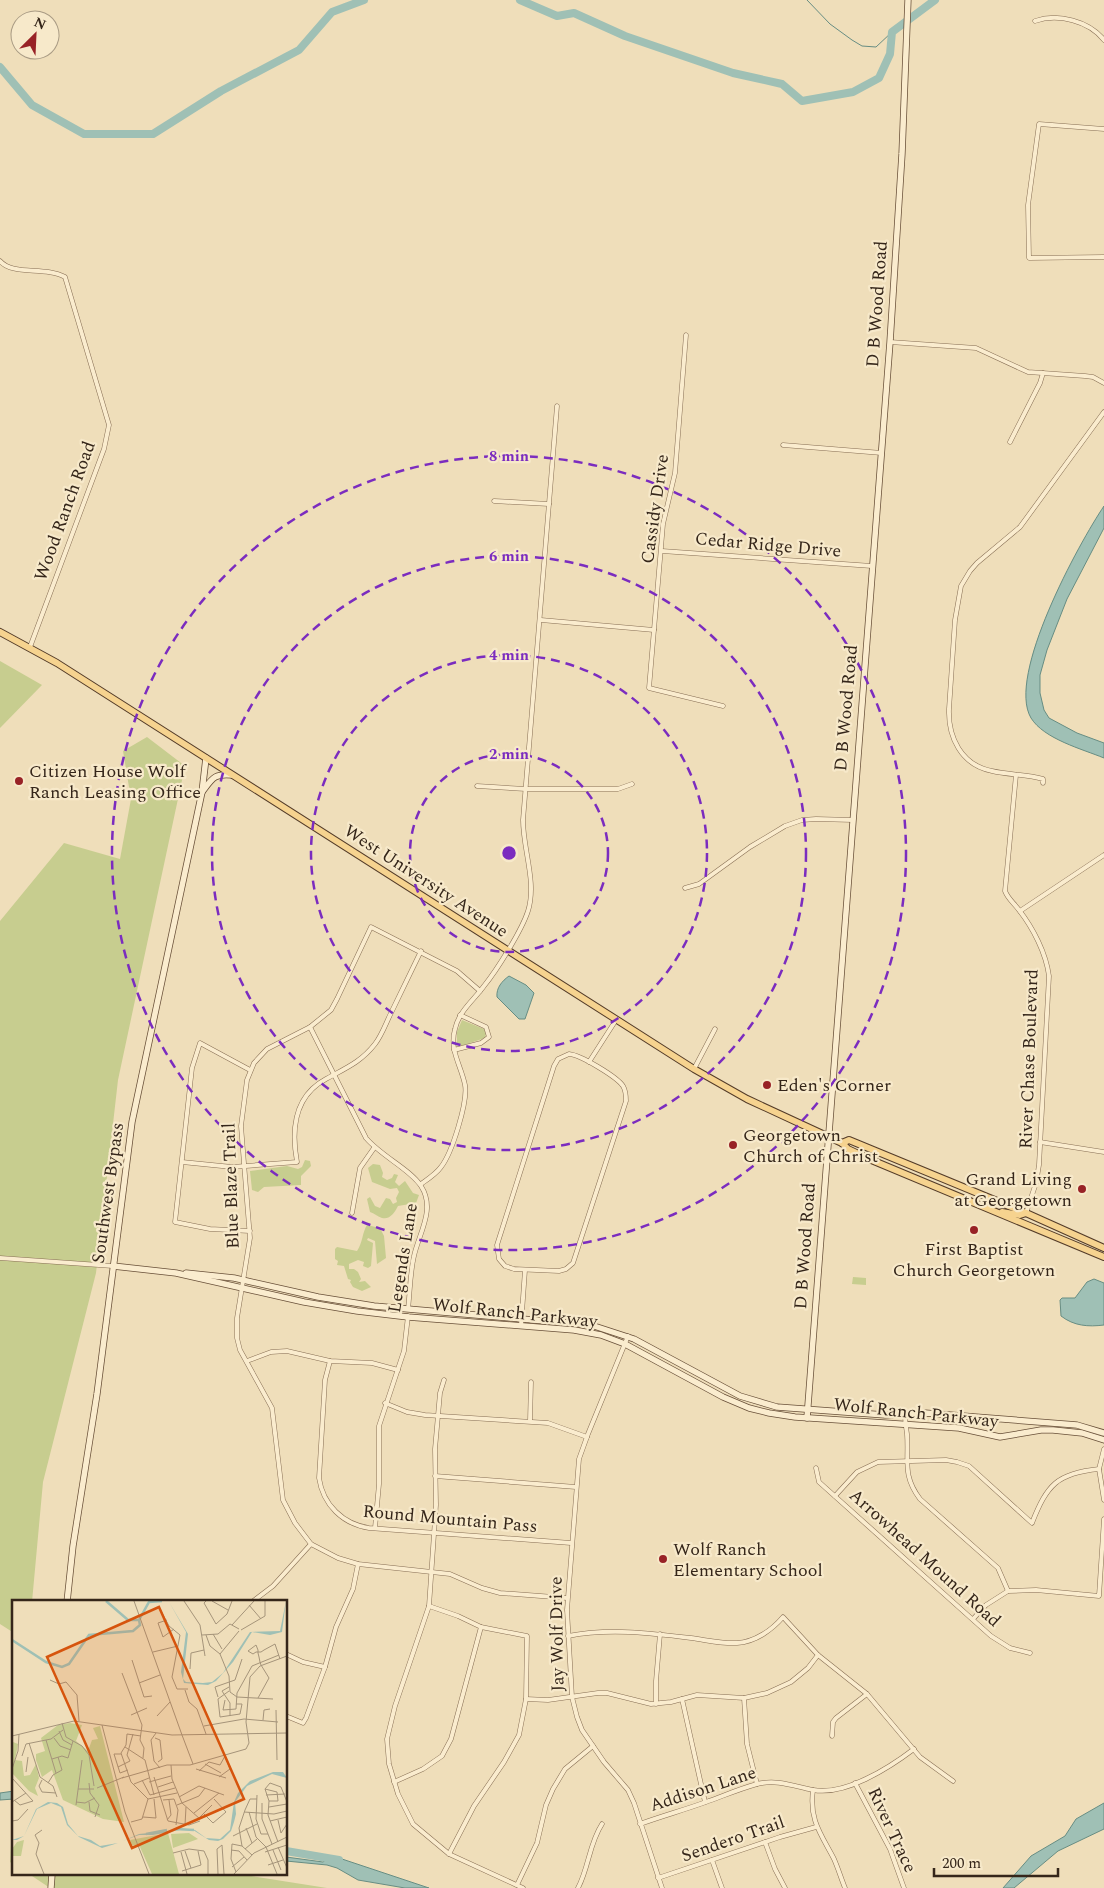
<svg xmlns="http://www.w3.org/2000/svg" width="1104" height="1888" viewBox="0 0 1104 1888" font-family="Spectral,serif">
  <style>
    .green { fill: #c7cd8f }
    .water { fill: #9fc0b5; stroke: #678d83 }
    .lines { fill: none; stroke-linecap: round; stroke-linejoin: round }
    .stream { stroke: #678d83; stroke-width: 1 }
    .river { stroke: #9fc0b5; stroke-width: 8 }
    .street-casing { stroke: #876e54; stroke-width: 5 }
    .secondary-casing { stroke: #684f38; stroke-width: 7 }
    .primary-casing { stroke: #543c29; stroke-width: 8 }
    .street { stroke: #faecce; stroke-width: 4 }
    .secondary { stroke: #faecce; stroke-width: 5.5 }
    .primary { stroke: #f6d38f; stroke-width: 6 }
    .ring { fill: none; stroke: #7b2cbf; stroke-width: 2.5; stroke-dasharray: 9 6 }
    .poi-dot { fill: #982226; stroke: #f7e9ca; stroke-width: 2 }
    .labels { text-anchor: middle; dominant-baseline: central; stroke-width: 4.5; stroke-linejoin: round; paint-order: stroke }
    .street-label { font-size: 18px; fill: #35261a; stroke: #f7e9ca }
    .poi-label { font-size: 18px; fill: #35261a; stroke: #f7e9ca; text-anchor: start }
    .inset-river { fill: none; stroke: #9fc0b5; stroke-width: 2.5 }
    .inset-road { fill: none; stroke: #a5947a; stroke-width: 1 }
    .view { fill: #d6540d; fill-opacity: 0.15; stroke: #d6540d; stroke-width: 2.5 }
    .inset-edge { fill: none; stroke: #35261a; stroke-width: 2.5 }
    .centre { fill: #7b2cbf; stroke: #f7e9ca; stroke-width: 2.5 }
    .ring-label { font-size: 15px; text-anchor: middle; font-weight: bold; fill: #7b2cbf; stroke: #f7e9ca; stroke-width: 4.5; stroke-linejoin: round; paint-order: stroke }
  </style>
  <rect width="100%" height="100%" fill="#efdeba"/>
  <g class="green">
    <polygon points="0,661 42,685 0,728"/>
    <polygon points="147,737 185,766 118,1080 96,1273 43,1482 32,1602 14,1602 14,1633 0,1624 0,921 64,843 120,859 131,799 123,751"/>
    <polygon points="462,1020 484,1029 486,1033 485,1038 461,1046 457,1044 457,1032"/>
    <polygon points="305,1160 310,1161 311,1166 301,1176 301,1185 264,1187 258,1192 252,1190 250,1171 287,1166 298,1169 302,1167"/>
    <path d="M 373,1164 L 380,1165 L 383,1173 L 382,1177 L 387,1180 L 392,1178 L 394,1174 L 398,1175 L 395,1182 L 399,1186 L 405,1181 L 413,1193 L 419,1195 L 416,1203 L 398,1206 C 395,1212 390,1220 382,1218 C 378,1217 374,1213 370,1212 L 367,1199 L 370,1197 L 375,1206 L 380,1208 L 386,1198 L 390,1199 L 393,1204 L 397,1202 L 396,1198 L 399,1192 L 397,1188 L 390,1189 L 372,1182 L 368,1168 Z"/>
    <path d="M 367,1225 L 380,1228 L 384,1236 L 386,1258 L 377,1264 L 375,1241 L 368,1238 L 367,1240 L 373,1243 L 371,1266 L 368,1268 L 363,1266 L 364,1262 L 358,1260 L 349,1264 L 349,1269 L 354,1269 L 358,1272 L 361,1279 L 359,1282 L 365,1281 L 371,1287 L 362,1291 L 353,1287 L 350,1282 L 351,1280 L 348,1279 L 344,1266 L 337,1265 L 338,1261 L 335,1259 L 335,1249 L 337,1247 L 357,1251 C 363,1242 362,1233 367,1225 Z"/>
    <polygon points="853,1277 866,1278 866,1285 852,1284"/>
    <polygon points="13,1811 14,1811 14,1865 10,1862"/>
    <polygon points="29,1874 239,1874 327,1888 50,1888"/>
  </g>
  <g class="water">
    <path d="M 1104,506 L 1104,528 L 1067,599 L 1047,650 L 1040,675 L 1040,693 L 1044,710 L 1049,718 L 1077,733 L 1104,743 L 1104,758 C 1082,749 1044,739 1031,718 C 1006,676 1079,543 1104,506 Z"/>
    <path d="M 509,976 L 526,985 L 534,993 L 525,1019 L 519,1019 L 497,997 C 496,988 502,981 509,976 Z"/>
    <path d="M 1094,1279 L 1104,1283 L 1104,1325 C 1088,1327 1074,1326 1061,1316 L 1060,1300 L 1062,1298 L 1075,1298 L 1087,1282 Z"/>
    <polygon points="14,1791 14,1799 0,1800 0,1793"/>
    <polygon points="1104,1803 1104,1829 1058,1851 1014,1888 1003,1888 1031,1856 1065,1836 1076,1819"/>
    <polygon points="286,1857 323,1862 330,1857 336,1857 429,1888 405,1888 358,1880 337,1868 327,1865 286,1861"/>
  </g>
  <g class="lines">
    <polyline class="stream" points="807,0 830,24 852,40 862,46 876,47 892,32"/>
    <g class="river">
      <polyline points="520,0 557,16 574,13 625,36 733,73 782,84 802,101 853,92 879,78 890,54 892,32 935,0"/>
      <polyline points="0,67 32,105 84,134 153,134 221,91 299,50 332,12 364,0"/>
      <polyline points="286,1851 339,1860"/>
    </g>
    <defs>
      <g id="street">
        <path d="M 1035,21 C 1058,13 1089,21 1104,40"/>
        <polyline points="1104,129 1039,124 1028,205 1029,258 1104,257"/>
        <path d="M 0,261 C 13,276 45,266 65,277 L 109,425 L 104,449 L 30,647"/>
        <polyline points="686,335 675,473 663,524 649,688 723,706"/>
        <polyline points="890,342 976,348 1028,372 1085,376 1093,377 1104,383"/>
        <polyline points="1010,442 1040,383 1043,373"/>
        <polyline points="783,445 882,453"/>
        <polyline points="494,501 549,504"/>
        <polyline points="662,551 872,566"/>
        <polyline points="541,620 654,630"/>
        <path d="M 1016,775 L 1005,891 C 1008,899 1014,903 1019,910 C 1033,928 1046,953 1049,976 L 1039,1165 L 1036,1183 L 1026,1213"/>
        <path d="M 1043,783 L 1043,779 C 1026,774 1009,775 992,771 C 961,765 948,737 949,709 L 955,620 L 961,586 L 970,571 L 977,563 L 1020,527 L 1104,412"/>
        <polyline points="477,786 526,789 618,789 632,784"/>
        <polyline points="685,888 699,884 750,847 785,826 802,820 816,819 853,820"/>
        <polyline points="1020,911 1104,855"/>
        <polyline points="480,991 457,971 371,927 337,999 331,1010 310,1027 267,1049 254,1063 247,1080 241,1126 250,1238 237,1318 237,1338 240,1350 272,1408 283,1500 295,1523 311,1544 338,1558 358,1564 450,1574 482,1588 500,1593 567,1598"/>
        <path d="M 310,1027 L 366,1138 C 381,1156 410,1169 421,1186 C 436,1209 419,1233 414,1256 C 410,1273 410,1292 408,1309"/>
        <polyline points="454,1050 481,1043 489,1037 486,1027 460,1015"/>
        <path d="M 569,1054 C 581,1055 617,1077 623,1086 C 626,1091 626,1096 626,1101 L 573,1263 L 566,1269 L 559,1271 L 514,1269 L 505,1266 L 499,1259 L 497,1245 L 554,1066 L 558,1059 Z"/>
        <polyline points="589,1062 616,1020"/>
        <polyline points="694,1069 715,1029"/>
        <polyline points="1040,1142 1104,1152"/>
        <path d="M 182,1162 L 232,1167 L 297,1162 C 291,1129 294,1096 326,1079 C 346,1068 361,1062 375,1044 C 382,1035 386,1023 391,1013 C 401,992 411,972 421,951"/>
        <path d="M 421,1184 C 428,1179 436,1174 441,1167 C 452,1153 468,1102 465,1085 C 461,1065 449,1050 455,1029 C 459,1011 473,1001 484,986 C 497,970 522,930 528,911 C 537,882 523,850 523,820 L 557,406"/>
        <polyline points="352,1213 360,1168 374,1148"/>
        <polyline points="250,1231 210,1229 175,1222 192,1068 200,1043 250,1070"/>
        <polyline points="0,1258 113,1266"/>
        <polyline points="521,1326 525,1270"/>
        <polyline points="628,1336 588,1434 579,1459 567,1610 572,1697 577,1717 582,1730 604,1762 628,1790 634,1803 662,1888"/>
        <polyline points="247,1361 271,1352 287,1351 330,1361 372,1363 398,1370"/>
        <path d="M 330,1361 L 325,1380 L 319,1478 C 323,1505 343,1524 369,1528 L 571,1543"/>
        <polyline points="444,1380 440,1393 435,1449 436,1505 429,1606 395,1706 387,1739 389,1764 398,1794 413,1824 449,1854 523,1888"/>
        <polyline points="385,1403 407,1412 425,1415 548,1423 587,1437"/>
        <path d="M 905,1414 C 905,1421 906,1427 907,1434 C 909,1461 902,1475 920,1499 L 998,1568 L 1008,1591"/>
        <polyline points="530,1421 531,1382"/>
        <polyline points="1104,1449 1099,1469 1104,1500"/>
        <polyline points="816,1468 819,1482 991,1636 1010,1648 1030,1653"/>
        <polyline points="435,1476 576,1487"/>
        <path d="M 835,1496 L 857,1472 L 878,1462 L 946,1460 L 957,1462 L 969,1466 L 1032,1523 C 1047,1485 1057,1473 1099,1469"/>
        <polyline points="375,1528 379,1484 379,1426 404,1351 408,1316"/>
        <polyline points="252,1602 273,1586 311,1544"/>
        <polyline points="429,1606 458,1616 481,1627 527,1636 526,1699 519,1735 504,1762 474,1806 449,1854"/>
        <polyline points="973,1619 986,1605 1008,1591 1036,1590 1099,1596 1104,1519"/>
        <path d="M 568,1636 C 609,1628 650,1633 691,1638 C 706,1640 722,1644 737,1643 C 755,1642 772,1630 783,1617 L 818,1655 L 867,1694 L 920,1757 L 953,1781"/>
        <polyline points="286,1654 303,1662 325,1667"/>
        <polyline points="744,1698 747,1744 757,1784"/>
        <polyline points="526,1699 548,1700 598,1693 607,1693 651,1704 671,1702 697,1695 744,1698 767,1693 791,1682 808,1668 818,1655"/>
        <polyline points="682,1699 705,1802"/>
        <polyline points="656,1704 656,1681 660,1634"/>
        <polyline points="286,1716 303,1723 306,1718 325,1667 336,1627 353,1589 358,1564"/>
        <polyline points="832,1736 833,1722 836,1718 867,1694"/>
        <polyline points="394,1782 423,1769 442,1756 451,1739 481,1627"/>
        <polyline points="855,1783 890,1849 904,1888"/>
        <path d="M 813,1790 C 809,1820 821,1834 834,1859 C 838,1868 841,1878 845,1888"/>
        <path d="M 640,1824 C 662,1816 684,1810 706,1802 C 723,1796 739,1789 757,1784 C 777,1779 793,1786 813,1790 C 845,1796 889,1768 914,1749"/>
        <polyline points="765,1842 775,1869 785,1888"/>
        <polyline points="712,1860 722,1888"/>
        <polyline points="658,1878 780,1837 816,1827"/>
        <polyline points="517,1885 537,1843 546,1805 553,1789 565,1769 593,1746"/>
        <path d="M 578,1888 C 589,1867 589,1844 602,1824"/>
      </g>
      <g id="secondary">
        <path d="M 202,792 C 212,779 214,773 232,775"/>
        <polyline points="113,1266 176,1273 304,1302 357,1311 408,1317 574,1330 601,1335 625,1344 723,1397 749,1408 769,1413 795,1417 959,1428 1000,1437 1041,1430 1053,1430 1082,1433 1104,1440"/>
        <polyline points="186,1273 234,1278 318,1297 374,1306 591,1325 634,1339 740,1396 777,1407 885,1415 925,1413 1077,1425 1104,1433"/>
        <polyline points="807,1418 890,342 902,154 908,0"/>
        <polyline points="67,1602 73,1546 97,1394 132,1122 202,792 206,758"/>
        <polyline points="51,1888 52,1874"/>
      </g>
      <g id="primary">
        <polyline points="0,632 57,663 694,1069 747,1099 842,1143 848,1149 869,1159 1104,1257"/>
        <polyline points="842,1143 849,1140 1026,1213 1104,1248"/>
        <polyline points="1002,1212 1020,1215 1026,1213"/>
      </g>
    </defs>
    <use href="#street" class="street-casing"/>
    <use href="#secondary" class="secondary-casing"/>
    <use href="#primary" class="primary-casing"/>
    <use href="#street" class="street"/>
    <use href="#secondary" class="secondary"/>
    <use href="#primary" class="primary"/>
  </g>
  <g class="ring">
    <circle cx="509" cy="853" r="99"/>
    <circle cx="509" cy="853" r="198"/>
    <circle cx="509" cy="853" r="297"/>
    <circle cx="509" cy="853" r="397"/>
  </g>
  <g class="poi-dot">
    <circle cx="19" cy="781" r="5"/>
    <circle cx="767" cy="1085" r="5"/>
    <circle cx="733" cy="1145" r="5"/>
    <circle cx="1082" cy="1189" r="5"/>
    <circle cx="974" cy="1230" r="5"/>
    <circle cx="663" cy="1559" r="5"/>
  </g>
  <g class="labels">
    <g class="street-label">
      <text transform="translate(877 304) rotate(-86)">D B Wood Road</text>
      <text transform="translate(655 509) rotate(-82)">Cassidy Drive</text>
      <text transform="translate(65 511) rotate(-70)">Wood Ranch Road</text>
      <text transform="translate(768 545) rotate(5)">Cedar Ridge Drive</text>
      <text transform="translate(846 708) rotate(-85)">D B Wood Road</text>
      <text transform="translate(426 881) rotate(33)">West University Avenue</text>
      <text transform="translate(1029 1059) rotate(-88)">River Chase Boulevard</text>
      <text transform="translate(231 1186) rotate(-92)">Blue Blaze Trail</text>
      <text transform="translate(108 1193) rotate(-82)">Southwest Bypass</text>
      <text transform="translate(805 1246) rotate(-86)">D B Wood Road</text>
      <text transform="translate(403 1258) rotate(-81)">Legends Lane</text>
      <text transform="translate(515 1313) rotate(6)">Wolf Ranch Parkway</text>
      <text transform="translate(916 1413) rotate(6)">Wolf Ranch Parkway</text>
      <text transform="translate(450 1519) rotate(5)">Round Mountain Pass</text>
      <text transform="translate(925 1558) rotate(42)">Arrowhead Mound Road</text>
      <text transform="translate(557 1634) rotate(-91)">Jay Wolf Drive</text>
      <text transform="translate(703 1789) rotate(-18)">Addison Lane</text>
      <text transform="translate(892 1830) rotate(65)">River Trace</text>
      <text transform="translate(733 1839) rotate(-19)">Sendero Trail</text>
    </g>
    <g class="poi-label">
      <text x="29" y="771">Citizen House Wolf<tspan x="29" dy="21">Ranch Leasing Office</tspan></text>
      <text x="777" y="1085">Eden's Corner</text>
      <text x="743" y="1135">Georgetown<tspan x="743" dy="21">Church of Christ</tspan></text>
      <text x="1072" y="1179" text-anchor="end">Grand Living<tspan x="1072" dy="21">at Georgetown</tspan></text>
      <text x="974" y="1249" text-anchor="middle">First Baptist<tspan x="974" dy="21">Church Georgetown</tspan></text>
      <text x="673" y="1549">Wolf Ranch<tspan x="673" dy="21">Elementary School</tspan></text>
    </g>
  </g>
  <g transform="translate(12 1600)">
    <rect width="275" height="275" fill="#efdeba"/>
    <path d="M 58,123 L 70,125 L 64,141 L 76,151 L 80,140 L 86,139 L 81,128 L 88,126 L 112,222 L 91,219 L 51,200 L 40,170 L 30,177 L 24,160 L 24,154 L 33,151 L 29,138 L 46,125 ZM 1,142 L 6,144 L 3,160 L 10,161 L 12,176 L 18,175 L 24,164 L 27,178 L 23,188 L 26,196 L 17,191 L 0,173 ZM 156,233 L 167,274 L 140,274 L 128,247 L 120,245 L 118,240 ZM 177,233 L 186,239 L 161,248 L 159,234 ZM 12,240 L 9,256 L 0,256 L 0,249 L 5,242 Z" fill="#c7cd8f"/>
    <path d="M 274,1 L 270,32 L 258,35 L 240,32 L 221,62 L 204,81 L 196,85 L 172,83 L 169,72 L 174,32 L 157,2 L 176,34 L 171,79 L 174,82 L 191,83 L 200,82 L 211,73 L 238,32 L 268,31 ZM 261,172 L 271,172 L 275,178 L 260,174 L 235,186 L 223,202 L 224,214 L 222,222 L 219,231 L 211,239 L 206,241 L 197,240 L 181,230 L 168,230 L 141,235 L 127,235 L 111,241 L 127,234 L 174,229 L 183,230 L 194,238 L 208,239 L 218,230 L 222,202 L 226,193 L 238,181 ZM 36,202 L 45,203 L 51,207 L 56,224 L 66,236 L 79,240 L 88,246 L 106,243 L 90,248 L 67,237 L 55,225 L 49,207 L 39,203 L 25,209 L 12,236 L 5,240 L 0,240 L 12,236 L 24,209 Z" fill="#9fc0b5"/>
    <path class="inset-river" d="M 94,1 L 116,20 L 127,20M 0,40 L 34,62 L 50,67 L 57,64 L 77,35 L 121,31 L 128,25 L 127,20 L 137,2 L 150,1M 164,229 L 182,230M 134,234 L 155,230"/>
    <path class="inset-road" d="M 122,1 L 170,135M 172,1 L 188,25 L 193,56M 194,1 L 192,3 L 204,24 L 215,14 L 220,1M 200,1 L 216,10M 237,5 L 249,19M 149,11 L 157,26 L 168,35 L 160,77 L 165,89 L 176,89M 155,20 L 146,23 L 151,37 L 162,29M 220,25 L 242,1M 229,30 L 253,16 L 253,1M 227,31 L 208,54 L 217,76 L 218,92 L 225,97 L 261,99M 201,34 L 210,49M 190,35 L 206,34 L 218,24 L 227,29M 194,35 L 198,46 L 208,54M 141,52 L 166,46M 120,60 L 132,97 L 140,96M 178,69 L 179,53 L 192,50M 110,73 L 130,125 L 128,140 L 132,148 L 131,158M 38,80 L 47,84 L 54,82 L 65,95 L 67,121M 127,83 L 148,75M 217,87 L 210,91 L 218,103 L 218,116M 173,90 L 177,102 L 185,109 L 194,134M 217,91 L 206,99 L 208,117 L 228,114 L 230,104 L 224,104M 206,97 L 203,87 L 223,80 L 230,59M 246,98 L 257,78 L 249,65 L 248,62 L 247,57 L 246,53 L 246,50 L 244,45 L 236,51 L 241,54 L 244,52 L 249,52 L 252,50 L 263,44 L 268,59M 213,100 L 211,110 L 224,109 L 225,93 L 240,66 L 267,55M 264,110 L 265,160M 119,115 L 135,108M 145,116 L 158,102M 251,120 L 252,110 L 258,109M 50,123 L 54,137 L 70,146 L 77,155 L 82,186M 90,125 L 113,212 L 137,274M 192,126 L 232,119 L 266,122M 47,131 L 51,140 L 60,145M 144,133 L 139,140 L 142,161 L 148,168M 170,135 L 181,164M 0,136 L 62,121 L 160,135 L 275,133M 129,136 L 115,134 L 114,145 L 109,153 L 119,182 L 136,199 L 165,193M 42,138 L 48,146 L 59,150M 143,138 L 148,140 L 150,159 L 146,162M 34,140 L 44,173M 17,143 L 28,177 L 41,186 L 45,197M 113,147 L 133,160 L 142,195M 109,154 L 102,154 L 108,173 L 116,170M 10,156 L 14,144 L 39,139 L 51,130M 40,159 L 50,156 L 56,158 L 61,141M 193,164 L 209,173M 159,165 L 160,179 L 170,203 L 188,219M 106,167 L 118,161 L 115,155 L 121,134M 0,169 L 6,151 L 7,134M 184,169 L 214,178M 187,171 L 197,162 L 208,165 L 213,156M 14,172 L 16,157M 142,177 L 156,221 L 177,225 L 188,221M 207,177 L 218,169 L 213,156M 0,178 L 21,201 L 8,205 L 2,200M 110,178 L 155,165 L 178,165 L 234,149 L 237,143 L 234,122 L 238,77 L 248,66 L 275,56M 30,180 L 27,186 L 30,192 L 44,193M 130,180 L 138,195 L 163,188M 137,182 L 159,176M 36,183 L 41,175 L 50,170 L 46,157M 77,183 L 78,193 L 87,205 L 83,217M 122,184 L 137,178M 146,187 L 161,182M 85,188 L 112,177M 66,189 L 82,189M 253,189 L 265,192 L 266,201 L 257,201M 245,195 L 244,219 L 249,234 L 256,234M 254,195 L 273,194M 167,197 L 187,186 L 212,195M 151,200 L 162,199 L 166,210 L 164,225M 257,201 L 253,189 L 258,183 L 269,187 L 275,202M 257,201 L 256,215 L 266,242M 0,202 L 14,193M 64,202 L 73,203 L 83,198M 77,202 L 78,211 L 88,215M 250,203 L 250,219 L 260,244M 64,205 L 70,160M 165,205 L 187,196 L 193,188M 257,207 L 275,204M 232,212 L 262,214 L 275,211M 237,212 L 244,237 L 254,247M 182,213 L 207,193M 191,213 L 201,223 L 214,212 L 202,199M 131,217 L 144,218 L 142,199M 187,218 L 200,205M 155,220 L 159,215 L 157,200M 266,220 L 269,233 L 275,224M 0,221 L 6,220 L 16,209M 258,221 L 275,217M 119,222 L 130,219 L 136,199M 173,225 L 174,207M 234,228 L 240,243M 30,230 L 23,235 L 27,243 L 24,254 L 32,274M 221,236 L 245,224M 230,246 L 227,228 L 233,210 L 238,199 L 245,199M 254,247 L 265,274M 266,247 L 275,268M 233,249 L 245,239M 219,250 L 227,251 L 235,260M 261,250 L 269,270M 173,251 L 179,268M 169,252 L 175,274M 253,252 L 275,245M 161,253 L 177,249 L 192,251 L 196,260 L 196,274M 256,265 L 271,260M 220,267 L 232,257M 170,271 L 189,265 L 186,251M 224,272 L 219,259 L 220,244 L 230,246 L 240,255M 206,274 L 205,249 L 210,245 L 212,274M 222,274 L 242,253 L 275,237"/>
    <path class="view" d="M 147,7 L 232,199 L 120,248 L 35,57 Z"/>
    <rect width="275" height="275" class="inset-edge"/>
  </g>
  <circle cx="509" cy="853" r="8" class="centre"/>
  <g class="ring-label">
    <text x="509" y="461">8 min</text>
    <text x="509" y="561">6 min</text>
    <text x="509" y="660">4 min</text>
    <text x="509" y="759">2 min</text>
  </g>
  <g transform="translate(35 35) rotate(24)"><circle r="24" fill="#f7e9ca" stroke="#a99b84"/>
  <path d="M0-4L9 19L0 12L-9 19Z" fill="#982226"/>
  <text y="-8" font-size="14" font-weight="bold" text-anchor="middle" fill="#35261a">N</text>
  </g>
  <path d="M934 1868v8h124v-8" fill="none" stroke="#35261a" stroke-width="2.5"/>
  <text x="942" y="1868" font-size="15" fill="#35261a" stroke="#f7e9ca" stroke-width="4" paint-order="stroke">200 m</text>
</svg>
